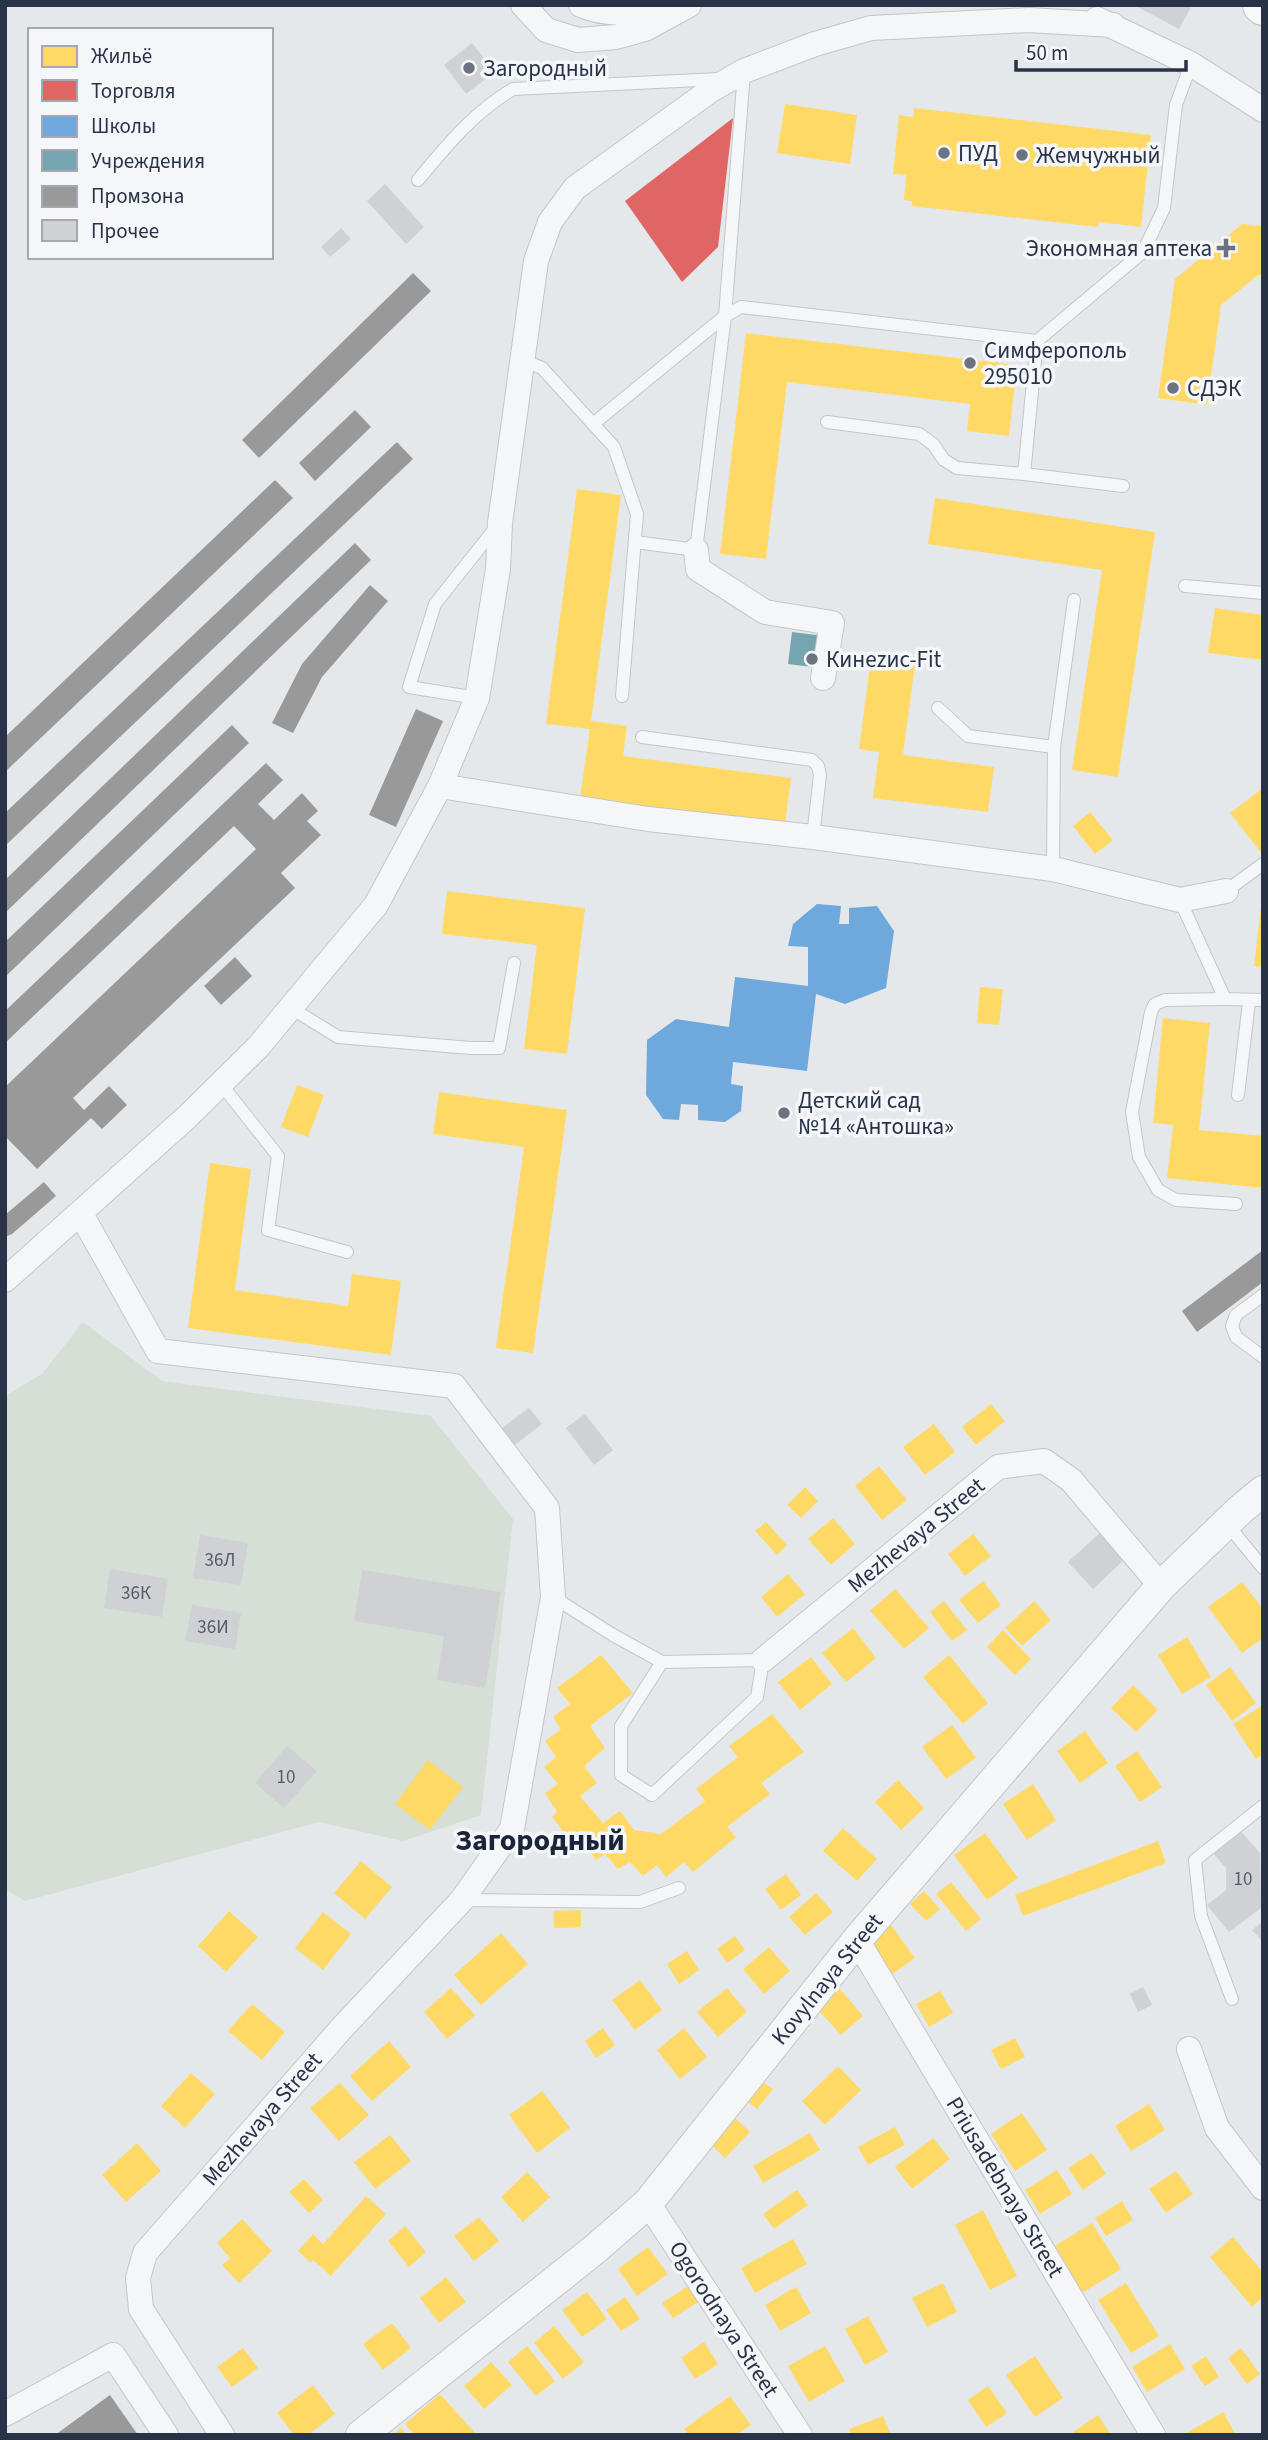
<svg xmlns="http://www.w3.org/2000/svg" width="1268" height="2440" viewBox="0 0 1268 2440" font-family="'Source Sans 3',sans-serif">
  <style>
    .green { fill: #d5dfd6 }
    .homes { fill: #ffd966 }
    .shops { fill: #e06666 }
    .schools { fill: #6fa8dc }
    .public { fill: #76a5af }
    .industry { fill: #999 }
    .building { fill: #cfd1d5 }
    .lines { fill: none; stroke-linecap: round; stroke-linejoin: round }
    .service-casing { stroke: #c3c6c9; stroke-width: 14 }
    .minor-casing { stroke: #c3c6c9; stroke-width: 26 }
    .tertiary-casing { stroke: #c3c6c9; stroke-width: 32 }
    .primary-casing { stroke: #c1c4c9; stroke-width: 40 }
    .service { stroke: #f5f6f7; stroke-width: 12 }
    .minor { stroke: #f5f6f7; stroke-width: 24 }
    .tertiary { stroke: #f5f6f7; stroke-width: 30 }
    .primary { stroke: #f8f8f9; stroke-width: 38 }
    .poi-dot { fill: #6b7280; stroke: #f4f6f9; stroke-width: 2.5 }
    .labels { text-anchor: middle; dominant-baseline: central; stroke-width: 7; stroke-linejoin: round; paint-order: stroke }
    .number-label { font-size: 19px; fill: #535b6b }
    .poi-label { font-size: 23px; fill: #293347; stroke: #f4f6f9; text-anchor: start }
    .street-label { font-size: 23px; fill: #293347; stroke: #f4f6f9 }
    .district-label { font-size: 30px; font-weight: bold; fill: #1b2438; stroke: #f4f6f9 }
  </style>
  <rect width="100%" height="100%" fill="#e5e8eb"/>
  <polygon class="green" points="83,1322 162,1381 431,1416 513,1519 481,1815 403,1841 319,1822 25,1901 5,1889 5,1396 42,1374"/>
  <g class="homes">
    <polygon points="785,104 857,115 850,164 777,153"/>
    <polygon points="914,108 1151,135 1141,227 1099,222 1098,227 912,206 912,201 904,200 906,175 893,174 899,115 913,117"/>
    <polygon points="1242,224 1263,226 1263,276 1258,275 1221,305 1207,405 1158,398 1175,279"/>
    <polygon points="746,333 1017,365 1009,436 967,431 970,404 787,382 766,559 720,554"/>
    <polygon points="577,489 621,495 591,721 627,726 623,756 791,778 785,824 580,798 590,729 546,724"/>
    <polygon points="935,498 1155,532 1118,777 1072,770 1102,570 928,544"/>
    <polygon points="1215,608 1263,615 1263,660 1208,653"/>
    <polygon points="871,658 915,664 903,755 994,767 988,812 873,798 879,752 859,749"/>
    <polygon points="1263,788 1263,855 1230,813"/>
    <polygon points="1090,812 1113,840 1095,854 1073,826"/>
    <polygon points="447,891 585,908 567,1054 524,1049 537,945 442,934"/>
    <polygon points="1261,907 1263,907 1263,967 1254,966"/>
    <polygon points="980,987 1003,989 999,1025 977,1023"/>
    <polygon points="1163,1018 1210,1023 1199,1130 1263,1136 1263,1188 1167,1178 1173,1125 1153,1123"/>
    <polygon points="297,1085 324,1095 308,1137 281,1127"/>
    <polygon points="439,1092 567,1110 533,1353 496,1348 524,1147 433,1134"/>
    <polygon points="210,1163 251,1169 235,1290 348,1306 352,1274 401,1281 391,1355 188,1328"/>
    <polygon points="991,1404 1005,1421 976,1445 962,1427"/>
    <polygon points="934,1424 955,1452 925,1475 903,1447"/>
    <polygon points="879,1466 907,1500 882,1520 855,1486"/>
    <polygon points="805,1487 818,1501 801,1518 787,1505"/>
    <polygon points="833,1518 855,1544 831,1565 808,1539"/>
    <polygon points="766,1522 787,1545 777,1555 755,1531"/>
    <polygon points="973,1534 991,1556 965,1576 948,1554"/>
    <polygon points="788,1574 805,1594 777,1617 761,1597"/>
    <polygon points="983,1581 1001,1605 978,1623 959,1600"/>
    <polygon points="1242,1582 1263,1609 1263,1638 1242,1653 1208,1607"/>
    <polygon points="895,1589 929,1628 904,1649 870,1611"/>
    <polygon points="944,1601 967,1630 952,1641 930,1612"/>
    <polygon points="1034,1601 1051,1620 1022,1646 1005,1628"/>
    <polygon points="853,1628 876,1658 846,1682 822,1653"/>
    <polygon points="1003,1630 1031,1659 1015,1675 987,1647"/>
    <polygon points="1187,1637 1211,1677 1182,1694 1158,1655"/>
    <polygon points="601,1655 633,1693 590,1726 605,1748 584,1766 597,1783 580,1796 603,1823 620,1811 634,1830 661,1834 705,1801 696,1789 738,1757 729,1746 772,1714 804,1752 761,1783 770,1794 727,1827 736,1837 693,1872 684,1862 666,1877 657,1865 643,1876 630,1862 618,1869 605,1854 596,1860 582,1842 576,1848 552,1817 557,1812 545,1793 558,1784 544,1767 556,1757 545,1741 561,1729 553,1717 570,1704 557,1688"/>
    <polygon points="949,1655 988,1703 963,1724 923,1677"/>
    <polygon points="811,1657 832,1684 800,1710 778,1682"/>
    <polygon points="1230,1667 1256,1703 1232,1721 1206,1685"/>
    <polygon points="1133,1685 1158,1710 1136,1732 1111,1708"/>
    <polygon points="1263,1705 1263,1754 1256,1759 1233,1724"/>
    <polygon points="952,1725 976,1758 946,1779 922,1747"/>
    <polygon points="1085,1731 1108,1763 1080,1783 1057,1751"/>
    <polygon points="1137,1751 1162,1787 1140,1802 1115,1766"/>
    <polygon points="428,1760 463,1787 430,1830 395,1804"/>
    <polygon points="898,1780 924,1808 901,1830 875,1802"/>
    <polygon points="1033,1784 1056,1820 1027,1840 1003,1804"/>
    <polygon points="843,1828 877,1859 857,1881 823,1851"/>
    <polygon points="985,1833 1018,1878 987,1900 954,1855"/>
    <polygon points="1158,1841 1166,1863 1023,1916 1015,1895"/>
    <polygon points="361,1861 392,1887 365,1919 334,1893"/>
    <polygon points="786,1874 801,1895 781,1910 765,1889"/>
    <polygon points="951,1882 981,1919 966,1931 936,1894"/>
    <polygon points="924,1891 940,1909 926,1921 910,1904"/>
    <polygon points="816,1893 833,1912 805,1935 789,1917"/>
    <polygon points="581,1910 581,1927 554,1928 553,1911"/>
    <polygon points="229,1911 258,1937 226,1972 198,1946"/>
    <polygon points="323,1912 351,1934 323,1970 295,1948"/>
    <polygon points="888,1921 915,1958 891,1975 864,1938"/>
    <polygon points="501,1933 528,1964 481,2005 454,1975"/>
    <polygon points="735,1936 745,1950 727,1963 717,1949"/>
    <polygon points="769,1947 790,1971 764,1994 743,1969"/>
    <polygon points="687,1951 699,1970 679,1984 667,1964"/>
    <polygon points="640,1980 662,2010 635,2030 612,2000"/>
    <polygon points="835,1983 863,2016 841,2035 812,2003"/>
    <polygon points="451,1988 475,2015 447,2039 424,2012"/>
    <polygon points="727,1988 747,2012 718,2037 697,2012"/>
    <polygon points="940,1991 953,2013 929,2027 916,2004"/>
    <polygon points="252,2004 285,2032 262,2060 228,2031"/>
    <polygon points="603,2028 615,2045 596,2058 585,2041"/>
    <polygon points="684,2028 707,2057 680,2079 657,2050"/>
    <polygon points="1015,2038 1025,2057 1001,2069 991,2050"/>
    <polygon points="389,2041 411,2067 372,2101 350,2076"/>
    <polygon points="838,2066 861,2090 825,2125 802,2101"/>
    <polygon points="191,2073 215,2094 185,2128 161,2106"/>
    <polygon points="755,2076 773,2089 757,2109 740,2096"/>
    <polygon points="340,2083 369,2115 339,2141 310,2108"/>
    <polygon points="542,2091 570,2128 537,2153 509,2115"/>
    <polygon points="1149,2104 1165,2130 1131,2151 1115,2126"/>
    <polygon points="1022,2113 1047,2150 1015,2171 991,2134"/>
    <polygon points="735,2118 750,2132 725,2158 710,2144"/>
    <polygon points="895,2127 905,2145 868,2165 858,2147"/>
    <polygon points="810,2133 820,2150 763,2183 753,2166"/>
    <polygon points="390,2135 411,2161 375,2189 354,2162"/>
    <polygon points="933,2138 950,2159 912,2189 895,2167"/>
    <polygon points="137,2143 161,2171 126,2202 102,2175"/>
    <polygon points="1092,2153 1106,2174 1083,2190 1068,2168"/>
    <polygon points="1057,2170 1072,2194 1040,2214 1025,2190"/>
    <polygon points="1176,2171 1193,2194 1166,2213 1149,2189"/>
    <polygon points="527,2172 550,2197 523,2222 501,2197"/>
    <polygon points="304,2179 323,2200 309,2213 289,2192"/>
    <polygon points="797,2190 808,2205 774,2229 763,2214"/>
    <polygon points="366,2196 386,2214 331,2276 313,2260 311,2263 298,2251 313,2234 323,2244"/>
    <polygon points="1122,2201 1133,2220 1106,2236 1095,2218"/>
    <polygon points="983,2210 1017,2276 990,2290 955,2225"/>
    <polygon points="479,2217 499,2241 474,2261 454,2236"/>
    <polygon points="242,2219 272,2251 239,2283 222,2265 230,2258 217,2243"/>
    <polygon points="1092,2223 1121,2269 1082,2293 1053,2247"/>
    <polygon points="405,2226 426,2252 409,2267 388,2241"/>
    <polygon points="1233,2237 1263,2272 1263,2297 1252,2307 1210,2257"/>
    <polygon points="793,2239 807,2264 755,2293 741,2268"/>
    <polygon points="648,2247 668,2274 637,2296 618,2269"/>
    <polygon points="446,2277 466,2302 439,2323 420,2298"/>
    <polygon points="943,2283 957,2312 927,2327 912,2298"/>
    <polygon points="1126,2283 1159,2336 1131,2353 1098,2300"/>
    <polygon points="688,2286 698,2302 673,2318 662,2303"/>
    <polygon points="796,2287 811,2313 780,2331 765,2305"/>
    <polygon points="587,2292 607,2319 582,2337 562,2310"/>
    <polygon points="625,2297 640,2319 621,2331 606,2310"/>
    <polygon points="868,2316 888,2352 865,2365 845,2329"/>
    <polygon points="392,2323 411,2348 383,2370 363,2344"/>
    <polygon points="554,2326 584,2362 563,2379 534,2343"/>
    <polygon points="704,2342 718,2364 695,2379 681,2358"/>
    <polygon points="1170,2344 1185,2369 1147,2392 1132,2367"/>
    <polygon points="527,2346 555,2381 536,2396 508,2362"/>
    <polygon points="825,2346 845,2381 809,2402 788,2366"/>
    <polygon points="243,2348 258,2368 232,2387 217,2367"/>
    <polygon points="1241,2348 1260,2374 1247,2384 1228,2358"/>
    <polygon points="1035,2356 1063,2398 1035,2417 1006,2375"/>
    <polygon points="1206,2356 1219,2377 1205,2386 1191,2366"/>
    <polygon points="491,2362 512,2385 484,2409 464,2386"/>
    <polygon points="313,2385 335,2414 308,2435 294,2435 277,2413"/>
    <polygon points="988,2386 1007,2413 986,2427 968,2400"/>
    <polygon points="440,2394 477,2435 415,2435 405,2424"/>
    <polygon points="730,2396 751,2425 736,2435 689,2435 684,2429"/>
    <polygon points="1223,2412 1236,2435 1183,2435"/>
    <polygon points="1098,2415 1111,2435 1075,2435 1073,2432"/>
    <polygon points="883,2416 891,2435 852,2435 849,2429"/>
    <polygon points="401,2428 407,2435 393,2435"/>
  </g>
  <polygon class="shops" points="733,118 718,247 682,282 625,201"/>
  <polygon class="schools" points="817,904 841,906 839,924 849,924 849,908 877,906 894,931 886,988 845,1004 816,994 807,1071 733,1062 731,1084 743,1086 741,1111 725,1122 698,1120 698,1105 681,1104 679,1120 663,1119 646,1095 647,1040 676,1019 729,1027 735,977 808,986 808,947 788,946 793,924"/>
  <polygon class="public" points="792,632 824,636 820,668 788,664"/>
  <g class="industry">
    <polygon points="413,273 431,291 259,458 242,440"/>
    <polygon points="355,410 371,427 315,481 299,463"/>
    <polygon points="397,442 413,459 5,846 5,813"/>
    <polygon points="275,480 293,498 5,772 5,737"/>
    <polygon points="355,543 371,560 5,913 5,880"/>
    <polygon points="370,585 388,601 322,677 293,733 272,723 302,664"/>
    <polygon points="416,709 443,721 396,827 369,815"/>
    <polygon points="232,725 249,743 5,977 5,942"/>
    <polygon points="266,763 283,780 258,804 274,820 302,793 318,811 307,821 321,835 281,873 295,888 73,1098 84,1110 109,1086 127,1105 102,1129 91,1118 37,1169 5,1136 5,1087 256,849 234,826 5,1043 5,1011"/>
    <polygon points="235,957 252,976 221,1005 204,986"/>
    <polygon points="44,1182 56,1196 12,1234 5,1237 5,1215"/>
    <polygon points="1263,1250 1263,1282 1197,1332 1182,1311"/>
    <polygon points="110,2395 138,2435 55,2435"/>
  </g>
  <g class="building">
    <polygon points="1134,5 1192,5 1179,29"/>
    <polygon points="472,43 495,72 466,94 444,65"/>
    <polygon points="385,184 424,227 406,244 367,201"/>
    <polygon points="341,228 351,239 330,257 321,247"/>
    <polygon points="529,1408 542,1424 511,1448 498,1431"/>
    <polygon points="585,1414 613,1450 594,1465 566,1428"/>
    <polygon points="1103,1530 1127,1557 1093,1589 1068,1562"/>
    <polygon points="200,1535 248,1543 241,1585 193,1578"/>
    <polygon points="110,1569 168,1579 162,1617 104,1608"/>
    <polygon points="362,1570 501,1592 485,1688 437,1680 444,1636 354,1621"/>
    <polygon points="192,1605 241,1613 235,1649 185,1641"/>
    <polygon points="287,1746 317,1771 284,1808 255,1783"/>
    <polygon points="1239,1829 1260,1853 1261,1908 1229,1932 1207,1905 1226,1890 1226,1868 1212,1852"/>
    <polygon points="1263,1921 1263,1942 1252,1930"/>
    <polygon points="1143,1987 1152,2005 1138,2012 1130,1994"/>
  </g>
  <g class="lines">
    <defs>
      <g id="service">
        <path d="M 418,180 C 447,145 474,112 513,89 L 719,79"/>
        <polyline points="1037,341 1024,474 1123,486"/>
        <polyline points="523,360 542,368 614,447 637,514 622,696"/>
        <polyline points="827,422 919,434 933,444 944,460 957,468 1024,474"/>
        <polyline points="593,424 725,316 741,307 1037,341 1143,252 1164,208 1176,105 1191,64"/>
        <polyline points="635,542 696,550 725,316 744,72"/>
        <polyline points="1185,586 1263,593"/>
        <polyline points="477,698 409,687 435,604 497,526"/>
        <polyline points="938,708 968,736 1054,747"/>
        <polyline points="642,737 812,760 818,766 820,775 813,837"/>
        <polyline points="1053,869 1054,747 1074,600"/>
        <polyline points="1226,891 1263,864"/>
        <polyline points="1180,900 1225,999 1263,1000"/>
        <polyline points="1225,999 1165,1000 1155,1004 1151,1012 1132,1112 1139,1157 1158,1190 1176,1200 1236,1204"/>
        <polyline points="291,1008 338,1037 471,1048 499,1048 514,963"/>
        <polyline points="221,1084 278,1156 268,1230 347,1252"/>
        <polyline points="1238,1095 1249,1002"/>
        <polyline points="1263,1295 1236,1315 1232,1326 1236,1337 1263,1357"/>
        <polyline points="1227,1524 1263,1568"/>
        <polyline points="553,1597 613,1635 662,1662 621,1726 621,1775 652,1795 757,1697 763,1660 662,1662"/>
        <polyline points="462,1900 640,1902 679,1888"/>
        <polyline points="1232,1999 1201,1916 1195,1860 1263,1806"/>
      </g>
      <g id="minor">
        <polyline points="523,5 546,30 578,40 616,37 645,29 689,5"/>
        <path d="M 581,5 C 611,18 639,12 669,5"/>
        <polyline points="1097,19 1191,64 1263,110"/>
        <polyline points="696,550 698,569 765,612 832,623 823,678"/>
        <polyline points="440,786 648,819 813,837 1053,869 1180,900 1226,891"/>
        <polyline points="81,1214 158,1351 454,1386 547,1508 553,1597 512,1829 462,1900 341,2029 145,2253 138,2278 141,2309 222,2435"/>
        <polyline points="5,1280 187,1117 258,1047 376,905 440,786 477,698 498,569 500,523 536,261 550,222 575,188 711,90 744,71 815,44 871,28 1029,20 1113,25"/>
        <polyline points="763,1660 998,1467 1044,1461 1071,1480 1161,1586"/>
        <polyline points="857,1940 1153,2435"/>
        <polyline points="1189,2049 1217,2128 1263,2188"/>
        <polyline points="648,2203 800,2435"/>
        <polyline points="5,2414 113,2355 166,2435"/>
      </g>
      <polyline id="tertiary" points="361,2435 594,2250 648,2203 857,1940 1161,1586 1241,1509 1263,1491"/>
      <polyline id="primary" points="1262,5 1263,6"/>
    </defs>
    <use href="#service" class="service-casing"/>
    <use href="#minor" class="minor-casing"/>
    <use href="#tertiary" class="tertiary-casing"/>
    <use href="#primary" class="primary-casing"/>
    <use href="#service" class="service"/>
    <use href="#minor" class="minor"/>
    <use href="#tertiary" class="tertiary"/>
    <use href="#primary" class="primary"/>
  </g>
  <g class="poi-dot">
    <circle cx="469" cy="68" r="7"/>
    <circle cx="944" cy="153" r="7"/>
    <circle cx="1022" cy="155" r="7"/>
    <path d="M1222.5 237.5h7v7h7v7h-7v7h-7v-7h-7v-7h7z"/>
    <circle cx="970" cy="363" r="7"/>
    <circle cx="1173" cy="388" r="7"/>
    <circle cx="812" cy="659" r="7"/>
    <circle cx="784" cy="1113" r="7"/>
  </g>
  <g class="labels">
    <g class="number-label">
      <text x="220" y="1560">36Л</text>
      <text x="136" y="1593">36К</text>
      <text x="213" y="1627">36И</text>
      <text x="286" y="1777">10</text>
      <text x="1243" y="1879">10</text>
    </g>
    <g class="poi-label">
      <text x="483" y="68">Загородный</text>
      <text x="958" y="153">ПУД</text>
      <text x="1036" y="155">Жемчужный</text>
      <text x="1212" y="248" text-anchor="end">Экономная аптека</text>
      <text x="984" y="350">Симферополь<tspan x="984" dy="26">295010</tspan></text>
      <text x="1187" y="388">СДЭК</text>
      <text x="826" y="659">Кинеzис-Fit</text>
      <text x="798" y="1100">Детский сад<tspan x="798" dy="26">№14 «Антошка»</tspan></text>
    </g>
    <g class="street-label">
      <text transform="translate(916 1535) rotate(-39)">Mezhevaya Street</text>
      <text transform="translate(827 1979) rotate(-51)">Kovylnaya Street</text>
      <text transform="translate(262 2119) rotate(-49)">Mezhevaya Street</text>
      <text transform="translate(1005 2187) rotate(59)">Priusadebnaya Street</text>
      <text transform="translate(724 2319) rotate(57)">Ogorodnaya Street</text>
    </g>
    <g class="district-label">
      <text x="540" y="1840">Загородный</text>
    </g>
  </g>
  <rect width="1268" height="2440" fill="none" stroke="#293347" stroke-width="14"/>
  <rect x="28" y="28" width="245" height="231" fill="#f4f6f9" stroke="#a3a8b2" stroke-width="2"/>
  <rect x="42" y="46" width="35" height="21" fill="#ffd966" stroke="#a3a8b2" stroke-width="2"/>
  <text x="91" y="63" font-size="21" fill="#293347">Жильё</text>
  <rect x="42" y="80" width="35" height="21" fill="#e06666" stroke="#a3a8b2" stroke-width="2"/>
  <text x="91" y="98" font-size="21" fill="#293347">Торговля</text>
  <rect x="42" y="116" width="35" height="21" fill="#6fa8dc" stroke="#a3a8b2" stroke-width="2"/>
  <text x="91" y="133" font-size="21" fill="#293347">Школы</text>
  <rect x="42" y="150" width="35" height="21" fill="#76a5af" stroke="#a3a8b2" stroke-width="2"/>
  <text x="91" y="168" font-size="21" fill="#293347">Учреждения</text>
  <rect x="42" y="186" width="35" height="21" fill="#999999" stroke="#a3a8b2" stroke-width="2"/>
  <text x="91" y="203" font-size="21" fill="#293347">Промзона</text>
  <rect x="42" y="220" width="35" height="21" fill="#cfd1d5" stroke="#a3a8b2" stroke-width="2"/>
  <text x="91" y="238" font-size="21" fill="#293347">Прочее</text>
  <path d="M1016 60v10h170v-10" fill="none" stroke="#293347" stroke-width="3.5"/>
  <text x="1026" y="60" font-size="21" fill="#293347" stroke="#f4f6f9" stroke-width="5" paint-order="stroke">50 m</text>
</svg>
